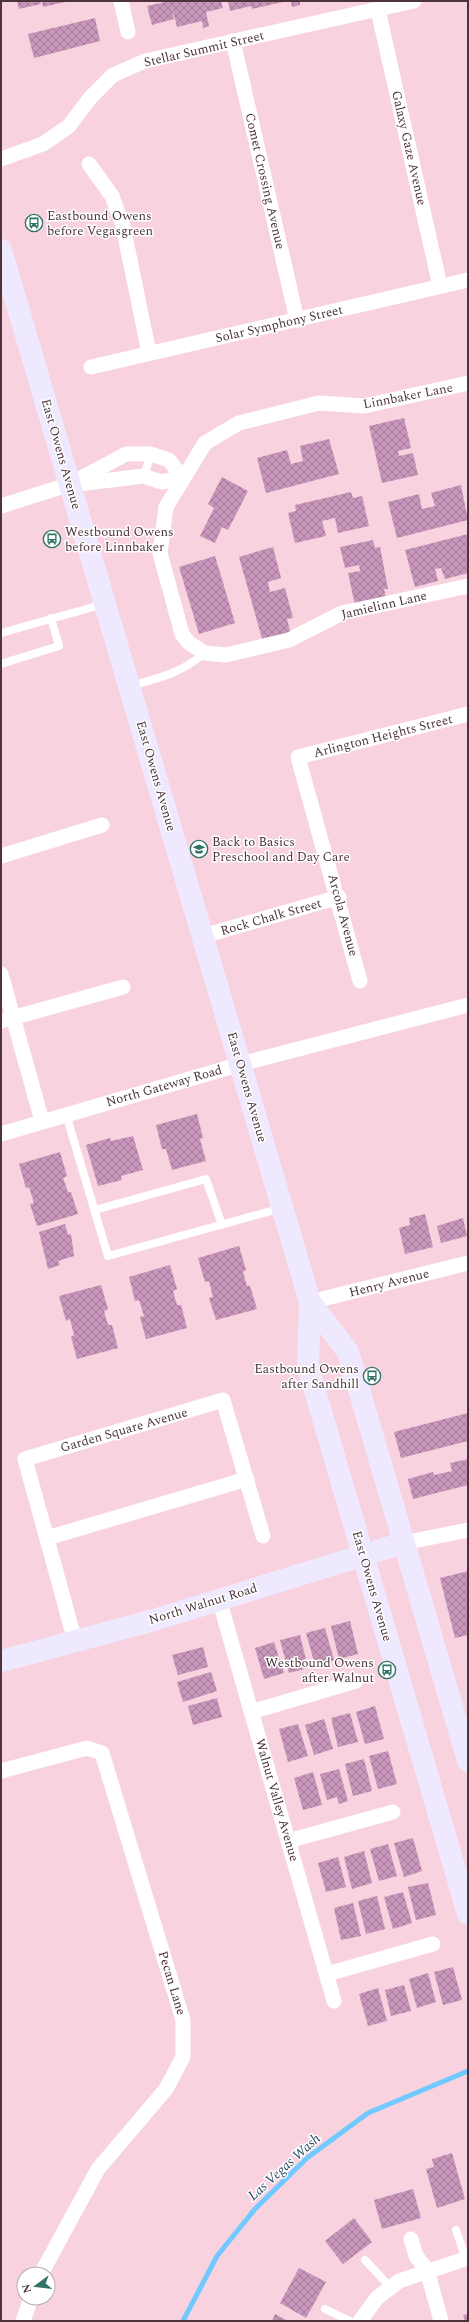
<svg xmlns="http://www.w3.org/2000/svg" width="469" height="2322" viewBox="0 0 469 2322" font-family="Spectral,serif">
  <style>
    .lines { fill: none; stroke-linecap: round; stroke-linejoin: round }
    .stream { stroke: #70caff; stroke-width: 5 }
    .building { fill: url(#building-cross-hatch) }
    .lane { stroke: #fff; stroke-width: 8 }
    .street { stroke: #fff; stroke-width: 15 }
    .secondary { stroke: #eee9fe; stroke-width: 22 }
    .labels { text-anchor: middle; dominant-baseline: central; stroke-width: 3; stroke-linejoin: round; paint-order: stroke }
    .street-label { font-size: 13px; fill: #4c333c; stroke: #fff }
    .poi-label { font-size: 13px; fill: #4c333c; stroke: #fff; text-anchor: start }
    .water-label { font-size: 14px; font-style: italic; fill: #22485f; stroke: #fff }
  </style>
  <defs>
    <pattern id="building-cross-hatch" width="8" height="8" patternUnits="userSpaceOnUse"><rect width="8" height="8" fill="#c896bb"/><path d="M0 0l8 8M0 8l8-8" fill="none" stroke="#a57b99"/></pattern>
  </defs>
  <rect width="100%" height="100%" fill="#f9d2df"/>
  <g class="lines">
    <polyline class="stream" points="183,2321 217,2256 255,2209 307,2158 368,2113 468,2071"/>
  </g>
  <g class="building">
    <polygon points="17,1 40,1 41,4 19,9"/>
    <polygon points="42,1 65,1 65,2 43,7"/>
    <polygon points="170,1 221,1 223,8 206,12 209,26 203,28 202,21 177,27 172,7 174,19 152,25 147,6"/>
    <polygon points="228,1 283,1 283,2 252,9 251,6 230,11"/>
    <polygon points="291,1 300,1 300,5 292,7"/>
    <polygon points="95,18 100,41 34,58 28,34"/>
    <polygon points="404,418 411,448 398,451 399,456 413,453 418,475 382,483 369,426"/>
    <polygon points="329,439 339,474 266,493 257,458 287,450 291,464 303,461 300,446"/>
    <polygon points="222,477 248,491 228,530 222,527 215,543 200,536 214,508 208,504"/>
    <polygon points="461,485 468,520 397,538 388,502 419,494 422,509 435,506 431,493"/>
    <polygon points="351,492 353,498 362,496 369,526 338,533 335,518 322,521 326,536 295,543 288,513 296,511 295,505"/>
    <polygon points="468,534 468,573 445,579 441,568 435,569 438,581 415,587 405,550"/>
    <polygon points="373,540 375,548 380,547 388,589 384,589 386,598 355,605 348,573 360,571 359,565 345,568 340,547"/>
    <polygon points="273,547 281,578 268,582 270,592 285,588 293,618 287,619 291,635 263,642 239,557"/>
    <polygon points="215,556 235,623 199,634 179,567"/>
    <polygon points="197,1114 203,1138 200,1139 206,1161 172,1170 166,1149 162,1149 156,1125"/>
    <polygon points="133,1136 143,1170 121,1176 122,1180 98,1186 86,1145 110,1138 111,1141"/>
    <polygon points="60,1152 67,1176 63,1178 68,1192 71,1192 78,1214 37,1226 30,1204 34,1203 29,1187 26,1188 19,1164"/>
    <polygon points="425,1214 433,1247 405,1254 399,1228 410,1225 409,1218"/>
    <polygon points="463,1218 467,1236 441,1243 437,1226"/>
    <polygon points="65,1224 68,1235 71,1234 74,1256 58,1261 60,1265 48,1269 39,1232"/>
    <polygon points="239,1246 246,1270 243,1272 247,1286 250,1286 257,1309 216,1320 209,1298 213,1297 209,1281 205,1282 198,1258"/>
    <polygon points="170,1265 177,1289 173,1291 177,1305 181,1305 187,1328 146,1339 140,1317 144,1316 139,1300 135,1301 129,1277"/>
    <polygon points="101,1285 108,1309 104,1311 108,1325 112,1325 118,1348 77,1359 71,1337 74,1335 70,1319 66,1321 59,1296"/>
    <polygon points="468,1413 468,1441 401,1458 394,1432"/>
    <polygon points="468,1459 468,1485 413,1499 408,1479 433,1472 434,1475 452,1471 450,1463"/>
    <polygon points="468,1571 468,1635 455,1638 440,1578"/>
    <polygon points="350,1621 358,1654 339,1659 331,1626"/>
    <polygon points="325,1628 334,1660 315,1665 306,1633"/>
    <polygon points="300,1635 308,1668 289,1673 280,1640"/>
    <polygon points="274,1642 284,1673 264,1679 255,1648"/>
    <polygon points="203,1647 208,1667 178,1675 172,1655"/>
    <polygon points="211,1672 217,1691 183,1702 177,1682"/>
    <polygon points="217,1698 222,1717 193,1725 188,1706"/>
    <polygon points="375,1706 384,1739 365,1744 356,1712"/>
    <polygon points="350,1713 358,1742 338,1747 331,1718"/>
    <polygon points="324,1719 333,1749 314,1755 305,1725"/>
    <polygon points="298,1724 308,1756 288,1762 279,1729"/>
    <polygon points="388,1751 397,1784 378,1789 369,1756"/>
    <polygon points="364,1759 372,1791 353,1796 345,1764"/>
    <polygon points="339,1769 348,1801 339,1804 337,1797 327,1800 320,1774"/>
    <polygon points="313,1772 322,1805 303,1810 294,1778"/>
    <polygon points="413,1838 422,1871 404,1877 394,1843"/>
    <polygon points="388,1844 397,1876 379,1881 370,1849"/>
    <polygon points="364,1851 372,1883 352,1889 344,1857"/>
    <polygon points="338,1857 346,1887 326,1892 318,1863"/>
    <polygon points="428,1883 436,1915 416,1920 408,1887"/>
    <polygon points="403,1892 412,1923 393,1929 384,1897"/>
    <polygon points="377,1896 385,1929 366,1934 358,1901"/>
    <polygon points="353,1903 361,1936 341,1940 334,1908"/>
    <polygon points="453,1967 462,2000 443,2005 434,1972"/>
    <polygon points="428,1973 436,2002 417,2008 409,1979"/>
    <polygon points="404,1985 411,2011 391,2016 385,1990"/>
    <polygon points="378,1988 387,2021 368,2026 359,1994"/>
    <polygon points="452,2153 465,2199 437,2208 426,2169 434,2167 432,2159"/>
    <polygon points="413,2189 421,2218 382,2229 374,2200"/>
    <polygon points="354,2218 372,2242 343,2264 325,2241"/>
    <polygon points="299,2268 326,2282 306,2318 280,2303"/>
    <polygon points="275,2314 288,2321 272,2321"/>
    <polygon points="468,2314 468,2321 465,2321 463,2315"/>
  </g>
  <g class="lines">
    <g class="lane">
      <polyline points="144,476 151,454"/>
      <polyline points="1,633 104,604"/>
      <polyline points="1,664 59,646 51,618"/>
      <path d="M 130,686 C 162,677 179,674 205,653"/>
      <polyline points="66,1114 108,1256 282,1208"/>
      <polyline points="95,1210 206,1179 222,1225"/>
      <polyline points="456,2230 466,2259"/>
      <polyline points="365,2260 390,2287"/>
      <polyline points="325,2309 350,2321"/>
    </g>
    <g class="street">
      <polyline points="121,1 128,32"/>
      <polyline points="378,10 440,286"/>
      <polyline points="233,41 297,320"/>
      <polyline points="1,159 43,144 69,126 90,98 113,75 145,61 414,1"/>
      <polyline points="89,164 112,196 123,226 149,353"/>
      <polyline points="91,367 468,280"/>
      <polyline points="468,383 364,406 319,403 239,423 205,443 166,507 160,553 182,634 189,643 205,653 226,655 289,640 342,613 468,586"/>
      <polyline points="78,484 144,476 161,482 183,478"/>
      <polyline points="1,506 70,484 126,454 151,454 169,460 183,478"/>
      <polyline points="1,856 102,825"/>
      <polyline points="203,936 339,897"/>
      <polyline points="1,974 42,1121"/>
      <polyline points="360,981 298,757 468,714"/>
      <polyline points="1,1021 123,987"/>
      <polyline points="1,1134 241,1064 468,1005"/>
      <polyline points="310,1302 468,1263"/>
      <polyline points="47,1538 247,1479"/>
      <polyline points="403,1543 468,1530"/>
      <polyline points="219,1599 334,2001"/>
      <polyline points="75,1641 25,1459 223,1400 263,1536"/>
      <polyline points="251,1712 356,1681"/>
      <polyline points="1,1771 87,1748 102,1753 183,2020 183,2057 166,2089 98,2169 41,2274"/>
      <polyline points="288,1841 393,1812"/>
      <polyline points="327,1974 433,1944"/>
      <polyline points="411,2239 416,2256 427,2270 441,2321"/>
      <polyline points="23,2321 31,2298"/>
      <polyline points="360,2321 377,2298 399,2281 468,2258"/>
    </g>
    <g class="secondary">
      <polyline points="1,250 310,1302 308,1367 468,1914"/>
      <polyline points="310,1302 348,1352 468,1761"/>
      <polyline points="1,1661 154,1620 403,1543"/>
    </g>
  </g>
  <defs>
    <symbol id="bus-ring" viewBox="-11 -11 22 22"><circle r="9.5" fill="#fff" stroke="#317364" stroke-width="1.5"/><path d="M-5-6H5V4H4V6H2V4H-2V6H-4V4H-5ZM-3.5-4V0h7V-4ZM-3.5 1.2v1.5H-2V1.2ZM2 1.2v1.5H3.5V1.2Z" fill="#317364"/></symbol>
    <symbol id="school-ring" viewBox="-11 -11 22 22"><circle r="9.5" fill="#fff" stroke="#317364" stroke-width="1.5"/><path d="M0-5L7-2L0 1L-7-2ZM-4 1L0 2.5L4 1V4Q0 6-4 4Z" fill="#317364"/></symbol>
  </defs>
  <g fill-rule="evenodd">
    <use href="#bus-ring" x="24" y="213" width="20" height="20"/>
    <use href="#bus-ring" x="42" y="529" width="20" height="20"/>
    <use href="#school-ring" x="189" y="839" width="20" height="20"/>
    <use href="#bus-ring" x="362" y="1366" width="20" height="20"/>
    <use href="#bus-ring" x="377" y="1660" width="20" height="20"/>
  </g>
  <g class="labels">
    <g class="street-label">
      <text transform="translate(204 49) rotate(-13)">Stellar Summit Street</text>
      <text transform="translate(409 148) rotate(77)">Galaxy Gaze Avenue</text>
      <text transform="translate(265 181) rotate(77)">Comet Crossing Avenue</text>
      <text transform="translate(279 324) rotate(-13)">Solar Symphony Street</text>
      <text transform="translate(408 396) rotate(-11)">Linnbaker Lane</text>
      <text transform="translate(61 454) rotate(74)">East Owens Avenue</text>
      <text transform="translate(384 605) rotate(-13)">Jamielinn Lane</text>
      <text transform="translate(383 736) rotate(-14)">Arlington Heights Street</text>
      <text transform="translate(156 776) rotate(74)">East Owens Avenue</text>
      <text transform="translate(343 915) rotate(75)">Arcola Avenue</text>
      <text transform="translate(271 917) rotate(-16)">Rock Chalk Street</text>
      <text transform="translate(164 1086) rotate(-16)">North Gateway Road</text>
      <text transform="translate(247 1087) rotate(74)">East Owens Avenue</text>
      <text transform="translate(389 1283) rotate(-14)">Henry Avenue</text>
      <text transform="translate(124 1430) rotate(-16)">Garden Square Avenue</text>
      <text transform="translate(372 1586) rotate(74)">East Owens Avenue</text>
      <text transform="translate(203 1604) rotate(-17)">North Walnut Road</text>
      <text transform="translate(277 1800) rotate(74)">Walnut Valley Avenue</text>
      <text transform="translate(172 1983) rotate(73)">Pecan Lane</text>
    </g>
    <g class="poi-label">
      <text x="47" y="216">Eastbound Owens<tspan x="47" dy="15">before Vegasgreen</tspan></text>
      <text x="65" y="532">Westbound Owens<tspan x="65" dy="15">before Linnbaker</tspan></text>
      <text x="212" y="842">Back to Basics<tspan x="212" dy="15">Preschool and Day Care</tspan></text>
      <text x="359" y="1369" text-anchor="end">Eastbound Owens<tspan x="359" dy="15">after Sandhill</tspan></text>
      <text x="374" y="1663" text-anchor="end">Westbound Owens<tspan x="374" dy="15">after Walnut</tspan></text>
    </g>
    <g class="water-label">
      <text transform="translate(284 2167) rotate(-42)">Las Vegas Wash</text>
    </g>
  </g>
  <rect width="469" height="2322" fill="none" stroke="#4c333c" stroke-width="4"/>
  <g transform="translate(36 2286) rotate(255)"><circle r="19" fill="#ffffff" stroke="#b7adb1"/>
  <path d="M0-3L7 15L0 10L-7 15Z" fill="#317364"/>
  <text y="-6" font-size="11" font-weight="bold" text-anchor="middle" fill="#4c333c">N</text>
  </g>
</svg>
